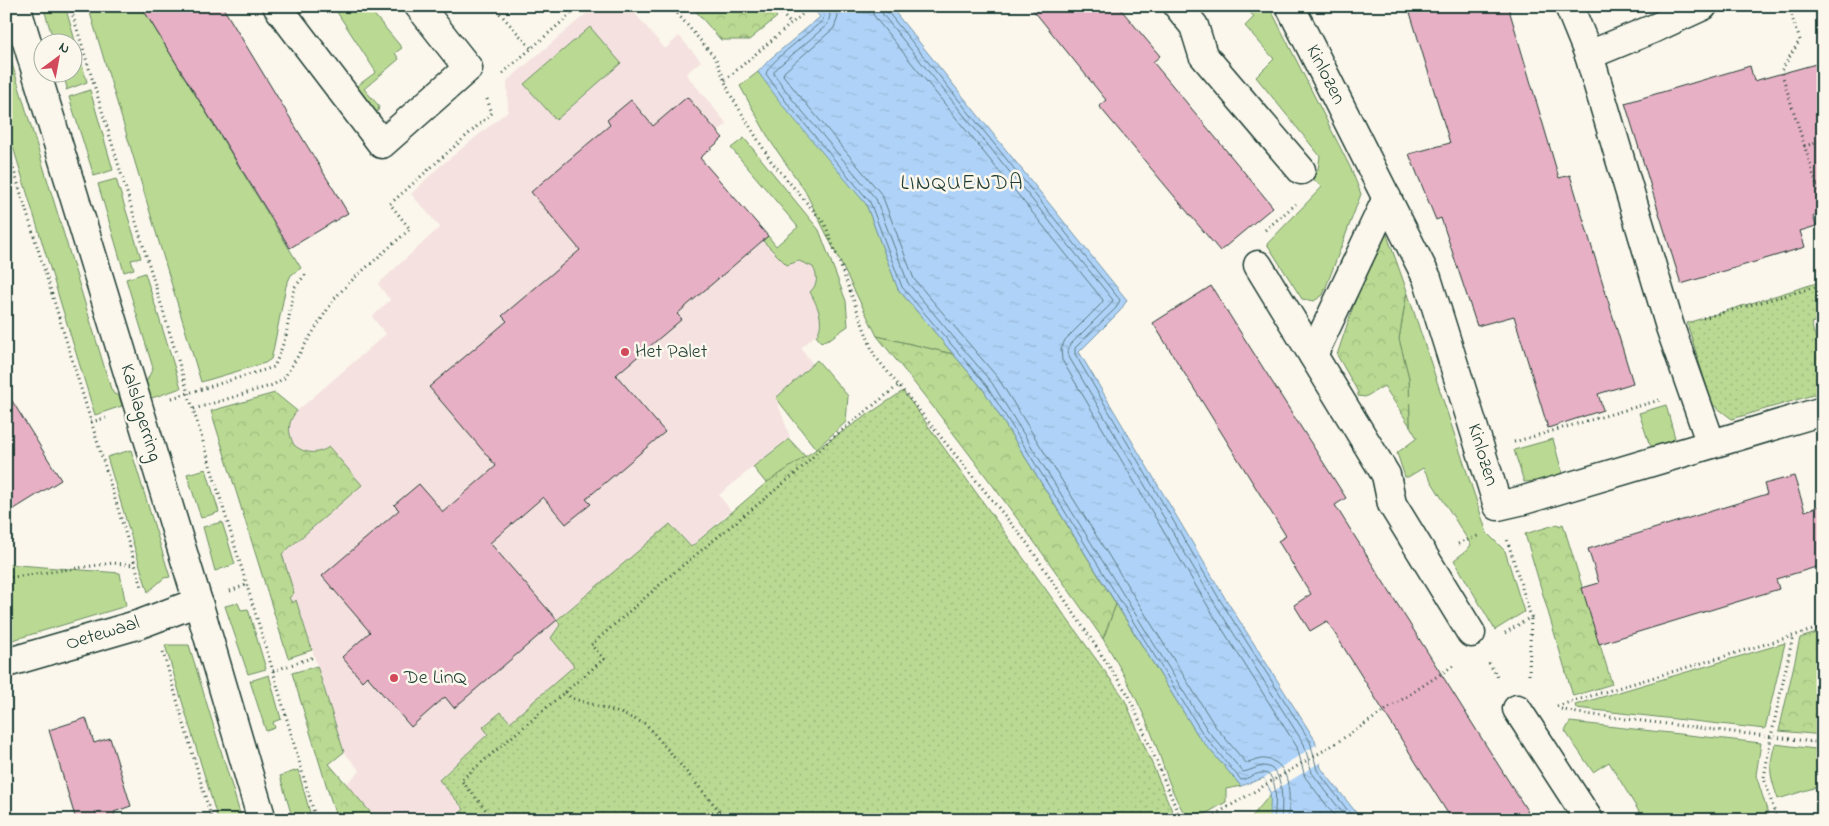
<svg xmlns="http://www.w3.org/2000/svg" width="1829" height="826" viewBox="0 0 1829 826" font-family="'Indie Flower',sans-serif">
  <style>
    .built { fill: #f5e2e0 }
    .green { fill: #bada93; stroke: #6c8c64 }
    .forest { fill: url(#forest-crowns); stroke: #6c8c64 }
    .park { fill: url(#park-dots); stroke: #6c8c64 }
    .water { fill: url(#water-ripples); stroke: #7597aa }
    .pier { fill: #fbf7ec }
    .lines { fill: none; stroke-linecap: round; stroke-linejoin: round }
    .shore { stroke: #597982; stroke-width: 1 }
    .building { fill: #e8b0c4; stroke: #1f3d34 }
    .street-casing { stroke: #1f3d34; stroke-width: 31 }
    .secondary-casing { stroke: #1f3d34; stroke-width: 31 }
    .path { stroke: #1f3d34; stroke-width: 3; stroke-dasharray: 1 4; stroke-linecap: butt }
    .street { stroke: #fbf7ec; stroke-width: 28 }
    .secondary { stroke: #fbf7ec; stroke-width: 28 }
    .poi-dot { fill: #d1495b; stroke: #fbf7ec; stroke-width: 2 }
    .labels { text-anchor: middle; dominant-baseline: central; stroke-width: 5; stroke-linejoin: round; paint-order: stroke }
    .street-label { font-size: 20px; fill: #1f3d34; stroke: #fbf7ec }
    .poi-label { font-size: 20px; fill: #1f3d34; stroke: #fbf7ec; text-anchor: start }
    .quarter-label { font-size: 22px; letter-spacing: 1px; fill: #1f3d34; stroke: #fbf7ec }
  </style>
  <defs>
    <pattern id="forest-crowns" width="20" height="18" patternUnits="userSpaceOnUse" patternTransform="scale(1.25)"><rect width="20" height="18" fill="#bada93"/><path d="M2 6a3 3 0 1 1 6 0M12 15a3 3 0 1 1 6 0" fill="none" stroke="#9fbc7f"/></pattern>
    <pattern id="park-dots" width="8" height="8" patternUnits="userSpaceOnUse" patternTransform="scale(1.25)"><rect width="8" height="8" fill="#bada93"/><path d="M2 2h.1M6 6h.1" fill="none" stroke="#9fbc7f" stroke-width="1.8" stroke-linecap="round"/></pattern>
    <pattern id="water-ripples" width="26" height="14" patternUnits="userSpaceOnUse" patternTransform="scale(1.25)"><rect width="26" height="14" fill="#afd3f8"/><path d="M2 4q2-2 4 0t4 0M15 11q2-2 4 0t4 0" fill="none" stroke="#96b6d5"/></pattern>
  </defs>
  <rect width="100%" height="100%" fill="#fbf7ec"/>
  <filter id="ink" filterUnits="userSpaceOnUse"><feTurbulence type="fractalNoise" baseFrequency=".02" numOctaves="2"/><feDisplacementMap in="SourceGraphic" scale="10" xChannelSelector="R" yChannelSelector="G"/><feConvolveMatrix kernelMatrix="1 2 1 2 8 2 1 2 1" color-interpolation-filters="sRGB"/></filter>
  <g filter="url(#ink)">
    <polygon class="built" points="595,6 629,6 665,49 679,36 701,61 686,74 727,124 717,132 723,138 701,158 768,236 763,241 791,263 804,262 813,267 816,272 816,283 810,292 818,308 820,318 820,328 818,333 801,348 813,364 776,398 790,437 719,495 731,511 691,547 671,524 560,625 551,638 575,666 510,722 502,712 488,734 439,780 464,809 453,820 377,820 346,784 360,771 344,752 297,601 293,603 289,598 282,554 362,485 324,450 318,452 308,453 294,445 290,434 290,423 297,411 386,334 372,317 390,300 378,284 440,227 411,194 439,167 508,111 507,81"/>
    <g class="green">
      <polygon points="43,6 65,6 87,82 66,90 67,88 63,73 72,72 72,42 54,42"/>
      <polygon points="88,6 141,6 301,268 291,275 286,286 273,351 271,359 265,363 201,382"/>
      <polygon points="333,6 367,6 402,48 395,53 399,59 364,89 379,106 378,111 371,114 353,89 376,72"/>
      <polygon points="1245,6 1269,6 1351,169 1361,194 1323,295 1314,301 1302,299 1267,244 1322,187 1313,179 1318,169 1320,156 1256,77 1274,59 1245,26 1254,17"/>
      <polygon points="590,27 621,63 556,120 524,84"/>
      <polygon points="6,44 111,389 114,394 119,396 122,406 95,415 6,124"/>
      <polygon points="758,72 866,204 898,289 953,354 877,336 805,191 771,142 740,86"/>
      <polygon points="90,90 113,170 94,176 69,97"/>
      <path d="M 744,138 L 819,230 L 846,301 L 848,326 L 831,338 L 821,342 L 816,336 C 826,323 817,305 810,292 C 818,284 818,277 813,267 L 799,261 L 787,265 L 763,241 L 768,236 L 776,246 L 798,227 L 731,148 Z"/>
      <polygon points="116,179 141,258 131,260 134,269 124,272 98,184"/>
      <polygon points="145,273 181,388 146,400 142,390 153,368 126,279"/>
      <polygon points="1407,291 1487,533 1505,551 1524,612 1495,630 1454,560 1466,551 1471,545 1423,468 1408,477 1405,477 1397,453 1417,438 1410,426 1409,378 1399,339"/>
      <polygon points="817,360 848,396 846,422 816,449 776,398"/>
      <polygon points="1666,405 1675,438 1668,442 1652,447 1649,443 1639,413"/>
      <polygon points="789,439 805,456 770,488 753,467"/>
      <polygon points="1553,439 1562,472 1560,475 1536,481 1524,482 1514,450"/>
      <polygon points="131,450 170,577 164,578 148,592 107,457"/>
      <polygon points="206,469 219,512 201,518 187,474"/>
      <polygon points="222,522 235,564 215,571 203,527"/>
      <polygon points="6,564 120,573 126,606 6,642"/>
      <polygon points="238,603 241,610 248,609 266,669 248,674 225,606"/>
      <path d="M 1116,604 L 1199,737 L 1241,786 L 1226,789 L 1226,802 L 1195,820 L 1189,820 C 1170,795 1163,761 1151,732 C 1138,700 1121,668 1103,639 Z"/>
      <polygon points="1785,643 1765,729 1576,708 1575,705"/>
      <polygon points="165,645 189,645 242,820 218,820"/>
      <polygon points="269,675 281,719 273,722 275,728 266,731 250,681"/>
      <polygon points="1570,722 1761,743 1756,775 1770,820 1644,820 1609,762 1593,772 1565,731"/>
      <path d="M 1775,744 L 1823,750 L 1823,785 L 1778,799 C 1770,775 1768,770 1775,744 Z"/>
      <polygon points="298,770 312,820 293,820 280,776"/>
      <polygon points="1271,793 1270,820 1249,820 1270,795"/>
    </g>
    <g class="forest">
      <polygon points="695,6 768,6 777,17 749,40 721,40 693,8"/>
      <polygon points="1383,224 1407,291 1399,339 1409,378 1410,426 1384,386 1365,397 1358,396 1358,392 1337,355 1361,283"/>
      <path d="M 877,336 L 953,354 L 983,389 L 1116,604 L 1103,639 C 1031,535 956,434 877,336 Z"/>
      <path d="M 275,393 L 297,411 C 287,422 288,433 294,445 C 305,454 317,455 329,447 L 362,485 L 282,554 L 294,593 L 289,598 L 293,603 L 296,600 L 312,650 L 288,658 L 211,411 Z"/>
      <polygon points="1558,524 1559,526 1563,524 1612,684 1573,696 1525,534"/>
      <polygon points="1823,631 1823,735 1779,731 1800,638"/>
      <polygon points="317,666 344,752 329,764 377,820 337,820 292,673"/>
    </g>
    <g class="park">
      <polygon points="1823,281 1823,319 1811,323 1823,360 1823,392 1732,419 1712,404 1687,323"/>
      <polygon points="903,391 1124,698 1176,820 453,820 464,809 439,780 488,734 483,727 501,712 510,722 574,666 551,638 560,625 557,620 670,524 691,547 766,483"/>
    </g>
    <path class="water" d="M 811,6 L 890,6 L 1127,300 L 1120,311 L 1079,352 L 1225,598 L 1315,740 L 1321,768 L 1362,820 L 1270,820 C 1269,804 1274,791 1264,778 L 1241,786 L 1199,737 L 983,389 L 898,289 L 866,204 L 783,106 L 758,72 L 770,59 L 820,17 Z"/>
    <polygon class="pier" points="1316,745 1320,753 1322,761 1272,792 1264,778"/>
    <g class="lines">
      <g class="shore">
        <path d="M 817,6 L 824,15 L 823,20 C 812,31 768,62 766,74 L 787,103 L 870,202 L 902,287 L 987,386 L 1203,734 L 1241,780 C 1248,779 1257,772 1264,773 C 1280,775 1275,809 1274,820"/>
        <path d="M 826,6 L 830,15 L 828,24 L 778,67 L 774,72 L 774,74 L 792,99 L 876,199 L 908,283 L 992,383 L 1208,731 L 1243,772 C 1250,771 1256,767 1262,766 C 1286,765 1282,806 1281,820"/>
        <path d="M 835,6 L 838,17 L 834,28 L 784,72 L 783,75 L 798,94 L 882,195 L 914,279 L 998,378 L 1215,726 L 1246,763 C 1252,763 1258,758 1265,759 C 1293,762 1290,800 1288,820"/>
        <polyline points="872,6 873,14 877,20 1103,300 1102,303 1065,340 1061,349 1062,360 1209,608 1297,747 1305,777 1338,820"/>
        <polyline points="880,6 883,15 1113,300 1111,304 1071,344 1068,350 1069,357 1215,604 1304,744 1312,773 1348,820"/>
        <polyline points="886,6 887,11 1120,300 1116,308 1075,348 1075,354 1220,600 1310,741 1317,770 1355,820"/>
      </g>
    </g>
    <g class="building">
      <polygon points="141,6 222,6 348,213 290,248"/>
      <polygon points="1030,6 1118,6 1160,56 1153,62 1273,207 1220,251 1099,106 1106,100"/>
      <polygon points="1408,6 1508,6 1559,178 1570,175 1633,383 1598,394 1603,410 1548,428 1514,316 1477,326 1441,218 1436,220 1409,154 1450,143"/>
      <polygon points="1823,62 1823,215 1813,216 1816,226 1800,231 1805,247 1681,284 1625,103 1750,66 1754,81"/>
      <polygon points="687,97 723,138 700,158 768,236 677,314 682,319 616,375 665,432 586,499 591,504 566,524 543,497 490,543 557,620 454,708 445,697 411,727 367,676 362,681 342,657 370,632 322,576 399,510 394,505 419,484 443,512 496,466 429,387 507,321 502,316 580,250 531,192 610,125 607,120 631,100 653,126"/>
      <polygon points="1211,286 1346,498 1335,505 1533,820 1452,820 1327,621 1310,631 1294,605 1311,594 1278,541 1286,536 1153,323"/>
      <polygon points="6,391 61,480 6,514"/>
      <polygon points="1794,476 1805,511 1823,505 1823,565 1776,579 1779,589 1599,644 1582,588 1599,583 1588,549 1767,494 1764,484"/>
      <polygon points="86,718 94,743 110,738 131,806 114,812 116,820 76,820 49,730"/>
    </g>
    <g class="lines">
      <defs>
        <g id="street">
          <polyline points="277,6 382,144 468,68 419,6"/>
          <polyline points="1178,6 1194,26 1203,55 1301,170"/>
          <polyline points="1290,6 1427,278 1498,506 1524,500 1823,411"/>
          <polyline points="1569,6 1589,55 1670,327 1711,444"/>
          <polyline points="1589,55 1655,28 1703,6"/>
          <polyline points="1258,265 1386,475 1392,504 1471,633"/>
          <polyline points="1313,355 1387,198"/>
          <polyline points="6,663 140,624 198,602"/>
          <polyline points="1517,709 1589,820"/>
        </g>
        <polyline id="secondary" points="16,6 198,602 262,820"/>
      </defs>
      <use href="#street" class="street-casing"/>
      <use href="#secondary" class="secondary-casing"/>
      <g class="path">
        <polyline points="70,6 273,671 316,820"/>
        <polyline points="493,6 532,49"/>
        <polyline points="671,6 716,59 730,94 771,161 825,224 874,355 1027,543 1129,696 1181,820"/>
        <polyline points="775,6 790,23"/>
        <polyline points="1788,6 1800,40 1781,71 1817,186"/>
        <polyline points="503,73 580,6"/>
        <polyline points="725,80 812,6"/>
        <polyline points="6,145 142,587"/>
        <polyline points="1804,146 1823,141"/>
        <polyline points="1823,185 1817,186 1823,204"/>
        <polyline points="1265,230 1296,204"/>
        <polyline points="1703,318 1823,285"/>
        <polyline points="172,398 274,367 280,353 286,335 294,288 306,274"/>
        <polyline points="194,409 273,385 284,378 334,299 350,282 410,229 390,204 492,113 487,99"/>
        <polyline points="91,422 106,418"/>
        <polyline points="1514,442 1660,400"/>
        <polyline points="1458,544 1480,535"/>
        <polyline points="6,578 113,563 134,565"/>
        <polyline points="230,591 246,585"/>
        <polyline points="1505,633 1531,617 1507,539"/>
        <polyline points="163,652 212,820"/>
        <polyline points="1489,663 1499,679"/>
        <polyline points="273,671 314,657"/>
        <polyline points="1529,675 1531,617"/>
        <polyline points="566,692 571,698 620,713 646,724 727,820"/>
        <polyline points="1557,706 1823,627"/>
        <polyline points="1561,709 1577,713 1823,743"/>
        <polyline points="484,820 490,815 461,780 604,659 591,645 671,575 795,474 832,438 899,385"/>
        <polyline points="1206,820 1333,745 1456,664"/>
        <polyline points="1777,820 1764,778 1771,737 1793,636"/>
      </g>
      <use href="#street" class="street"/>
      <use href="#secondary" class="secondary"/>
    </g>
  </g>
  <g class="poi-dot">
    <circle cx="625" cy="352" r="5"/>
    <circle cx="394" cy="678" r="5"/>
  </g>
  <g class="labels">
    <g class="street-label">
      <text transform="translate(1325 75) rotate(63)">Kinlozen</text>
      <text transform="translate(140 413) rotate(73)">Kalslagerring</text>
      <text transform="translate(1482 455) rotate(73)">Kinlozen</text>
      <text transform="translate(103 634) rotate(-17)">Oetewaal</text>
    </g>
    <g class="poi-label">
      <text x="635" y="352">Het Palet</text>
      <text x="404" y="678">De LinQ</text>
    </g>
    <g class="quarter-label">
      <text x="962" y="184">LINQUENDA</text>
    </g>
  </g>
  <rect width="1829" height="826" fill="none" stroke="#fbf7ec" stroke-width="25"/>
  <rect x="12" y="12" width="1804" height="801" fill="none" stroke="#1f3d34" stroke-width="2" filter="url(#ink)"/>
  <g transform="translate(58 58) rotate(32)"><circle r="24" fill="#fbf7ec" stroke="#a3ada2"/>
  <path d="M0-4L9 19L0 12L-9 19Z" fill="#d1495b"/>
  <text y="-8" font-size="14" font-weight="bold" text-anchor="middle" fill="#1f3d34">N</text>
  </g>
</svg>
